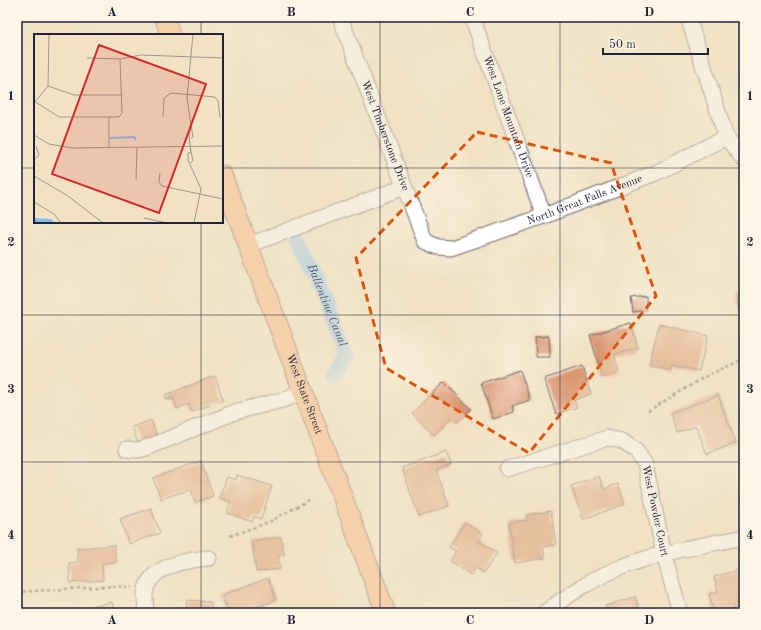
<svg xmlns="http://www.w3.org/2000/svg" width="761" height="630" viewBox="0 0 761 630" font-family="'Old Standard TT',serif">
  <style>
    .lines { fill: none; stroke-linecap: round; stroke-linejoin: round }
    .canal { stroke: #80bef3; stroke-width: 15 }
    .building { fill: #da9571 }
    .minor-casing { stroke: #6a656b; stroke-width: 17 }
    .major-casing { stroke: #6a656b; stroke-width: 21 }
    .path { stroke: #6a656b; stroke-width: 2.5; stroke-dasharray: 3 3; stroke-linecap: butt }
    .minor { stroke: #fff; stroke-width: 15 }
    .major { stroke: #fbbb8d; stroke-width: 19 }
    .marked { fill: none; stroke: #de560e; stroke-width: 3; stroke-dasharray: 8 5; stroke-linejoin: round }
    .grid { fill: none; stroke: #22223b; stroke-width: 1; stroke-opacity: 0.55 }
    .labels { text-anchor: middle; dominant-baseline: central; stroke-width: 4; stroke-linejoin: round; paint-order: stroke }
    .street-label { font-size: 11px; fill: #22223b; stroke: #fcf5e5 }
    .water-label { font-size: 12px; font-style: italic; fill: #43597b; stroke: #fcf5e5 }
    .inset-river { fill: none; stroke: #80bef3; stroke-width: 2 }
    .inset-road { fill: none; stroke: #9e958d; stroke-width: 1 }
    .view { fill: #d62828; fill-opacity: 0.15; stroke: #d62828; stroke-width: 2 }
    .inset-edge { fill: none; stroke: #22223b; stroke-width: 2 }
    .neatline { fill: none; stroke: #22223b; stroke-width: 1.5 }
    .grid-label { font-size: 13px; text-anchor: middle; font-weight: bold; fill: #22223b }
  </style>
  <rect width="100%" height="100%" fill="#fcf5e5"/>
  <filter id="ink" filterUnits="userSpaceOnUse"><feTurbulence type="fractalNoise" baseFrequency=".025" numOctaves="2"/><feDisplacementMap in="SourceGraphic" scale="8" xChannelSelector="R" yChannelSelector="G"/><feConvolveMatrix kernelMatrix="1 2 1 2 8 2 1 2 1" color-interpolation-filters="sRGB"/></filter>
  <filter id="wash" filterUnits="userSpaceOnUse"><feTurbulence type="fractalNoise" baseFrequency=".012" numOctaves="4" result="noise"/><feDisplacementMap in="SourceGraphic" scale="16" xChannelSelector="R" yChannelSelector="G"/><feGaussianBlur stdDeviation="0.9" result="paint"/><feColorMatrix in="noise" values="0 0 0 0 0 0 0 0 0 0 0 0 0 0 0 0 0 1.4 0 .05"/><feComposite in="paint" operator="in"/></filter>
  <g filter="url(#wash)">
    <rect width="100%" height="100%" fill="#f0e2c3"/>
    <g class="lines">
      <path class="canal" id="s1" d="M 298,235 L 347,356 L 335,373"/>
    </g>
    <g id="blocks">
      <g class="building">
        <polygon points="744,271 744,288 739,273"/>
        <polygon points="744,292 744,322 735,295"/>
        <polygon points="646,296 646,310 633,312 631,298"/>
        <polygon points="631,323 638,348 614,355 619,372 602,377 590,335"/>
        <polygon points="659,324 708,336 699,371 672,365 671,370 649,365"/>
        <polygon points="549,336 550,357 536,357 535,337"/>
        <polygon points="582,366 591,394 574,400 577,407 556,414 544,379"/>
        <polygon points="520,370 530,400 512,406 514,412 493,419 481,383"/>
        <polygon points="215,376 223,400 192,412 189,404 177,409 173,398 167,400 165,395"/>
        <polygon points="444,382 471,409 457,422 452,417 434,435 412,413"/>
        <polygon points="718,395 736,443 707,454 696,426 677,433 670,413"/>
        <polygon points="151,420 158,439 139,446 132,427"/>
        <polygon points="446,452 451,465 436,470 449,506 419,517 402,468"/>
        <polygon points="201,461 213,496 195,502 191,489 161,499 153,478"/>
        <polygon points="237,475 272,486 261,519 254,516 252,522 227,513 231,502 219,498 227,477 236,480"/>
        <polygon points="599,476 604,489 618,484 625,504 583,519 571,486"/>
        <polygon points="151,508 160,533 129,544 120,519"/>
        <polygon points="551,511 556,545 543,547 545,558 515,563 509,523 527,520 526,515"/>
        <polygon points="465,522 483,534 478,541 497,553 484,573 476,568 471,575 450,561 456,551 449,547"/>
        <polygon points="281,537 284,555 278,556 280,569 256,572 252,541"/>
        <polygon points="114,545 116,562 102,563 103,580 70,583 69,563 78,562 77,548"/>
        <polygon points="744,568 744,606 732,609 733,612 731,613 714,613 709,594 718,592 714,577"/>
        <polygon points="268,578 276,600 252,609 253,611 248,613 228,613 222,595"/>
        <polygon points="635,597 640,613 607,613 605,606"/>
        <polygon points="187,600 211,602 211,613 186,613"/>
        <polygon points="112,602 114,613 92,613 95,612 93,606"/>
      </g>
    </g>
  </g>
  <g filter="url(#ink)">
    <use href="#blocks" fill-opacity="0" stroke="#6a656b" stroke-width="1"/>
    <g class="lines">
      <defs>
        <g id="minor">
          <path id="s2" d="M 340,17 L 425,241 L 438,247 L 451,248 L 544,216 L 658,172 L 726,137"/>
          <path id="s3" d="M 472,17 L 544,216"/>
          <polyline points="688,17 726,137 744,160"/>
          <polyline points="249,245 404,187"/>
          <polyline points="127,449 138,450 146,448 235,412 286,399 302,391"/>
          <path id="s4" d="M 507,469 L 607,438 L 622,441 L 636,451 L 645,464 L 664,554 L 680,613"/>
          <path d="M 146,613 C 146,608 145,602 145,597 C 145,566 185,560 209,558"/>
          <path d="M 544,613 C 567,596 590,580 617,569 C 657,552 702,546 744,537"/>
        </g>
        <g id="major">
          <polyline points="165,17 170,35"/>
          <path id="s5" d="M 222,175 L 386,613"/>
        </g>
      </defs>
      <use href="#minor" class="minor-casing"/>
      <use href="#major" class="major-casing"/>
      <g class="path">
        <polyline points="648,411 708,375 744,359"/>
        <polyline points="230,536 269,522 309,500"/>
        <polyline points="17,592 113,586 132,587"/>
      </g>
      <use href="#minor" class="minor"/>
      <use href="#major" class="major"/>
    </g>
  </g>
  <path d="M0 0H761V630H0ZM 477,132 L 611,163 L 656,296 L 529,453 L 386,368 L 356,258 Z" fill="#f0e2c3" fill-opacity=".55" fill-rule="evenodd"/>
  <path class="marked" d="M 477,132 L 611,163 L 656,296 L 529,453 L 386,368 L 356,258 Z"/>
  <path class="grid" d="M 201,17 L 201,35M 380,17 L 380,613M 560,17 L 560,613M 17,168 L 35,168M 222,168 L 744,168M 201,222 L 201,613M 17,315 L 744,315M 17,462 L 744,462"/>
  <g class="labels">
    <g class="street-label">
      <text stroke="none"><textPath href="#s3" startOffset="106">West Lone Mountain Drive</textPath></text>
      <text stroke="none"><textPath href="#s2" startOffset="127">West Timberstone Drive</textPath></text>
      <text stroke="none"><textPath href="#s2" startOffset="409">North Great Falls Avenue</textPath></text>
      <text stroke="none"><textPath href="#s5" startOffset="234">West State Street</textPath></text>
      <text stroke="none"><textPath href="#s4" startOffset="201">West Powder Court</textPath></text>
    </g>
    <g class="water-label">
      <text stroke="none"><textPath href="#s1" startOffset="76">Ballentine Canal</textPath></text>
    </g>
  </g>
  <g transform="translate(34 34)">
    <rect width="189" height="189" fill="#f0e2c3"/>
    <path d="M 0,184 L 17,185 L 21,189 L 0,189 Z" fill="#80bef3"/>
    <path class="inset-river" d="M 76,104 L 100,103 L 102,106"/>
    <path class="inset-road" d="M 53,24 L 86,25 L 107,21 L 189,24M 14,52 L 40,61 L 88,61M 0,67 L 25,83 L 85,83 L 88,79 L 86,25M 1,68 L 14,52 L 15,0M 75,83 L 75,113M 129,83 L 130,64 L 137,59 L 181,63 L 184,67 L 186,83M 157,91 L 153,64 L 159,0M 0,101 L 15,110 L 38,114 L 189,112M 157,104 L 159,103 L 157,91 L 155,103 L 157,118M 0,126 L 5,121 L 2,112M 157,129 L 159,126 L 157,118 L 154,119 L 154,126 L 167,155 L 160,189M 126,139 L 125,148 L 128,152 L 189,165M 0,142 L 34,162 L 69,189M 102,146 L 103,113M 0,168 L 20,180 L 27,189M 110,184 L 133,189"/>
    <path class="view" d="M 65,11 L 172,50 L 125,179 L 18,140 Z"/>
    <rect width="189" height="189" class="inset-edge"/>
  </g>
  <rect width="761" height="630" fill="none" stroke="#fcf5e5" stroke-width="44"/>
  <path d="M603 48v6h105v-6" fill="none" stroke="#22223b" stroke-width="2"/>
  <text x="609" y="48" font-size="12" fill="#22223b" stroke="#fcf5e5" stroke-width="3" paint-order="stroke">50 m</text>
  <rect x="22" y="22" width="717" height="586" class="neatline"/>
  <g class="grid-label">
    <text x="112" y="16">A</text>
    <text x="291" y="16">B</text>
    <text x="470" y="16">C</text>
    <text x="649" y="16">D</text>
    <text x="11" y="100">1</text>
    <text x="750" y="100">1</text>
    <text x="11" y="246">2</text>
    <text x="750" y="246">2</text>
    <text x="11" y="393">3</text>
    <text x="750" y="393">3</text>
    <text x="11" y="539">4</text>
    <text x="750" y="539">4</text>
    <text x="112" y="624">A</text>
    <text x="291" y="624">B</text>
    <text x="470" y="624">C</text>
    <text x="649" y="624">D</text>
  </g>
</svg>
